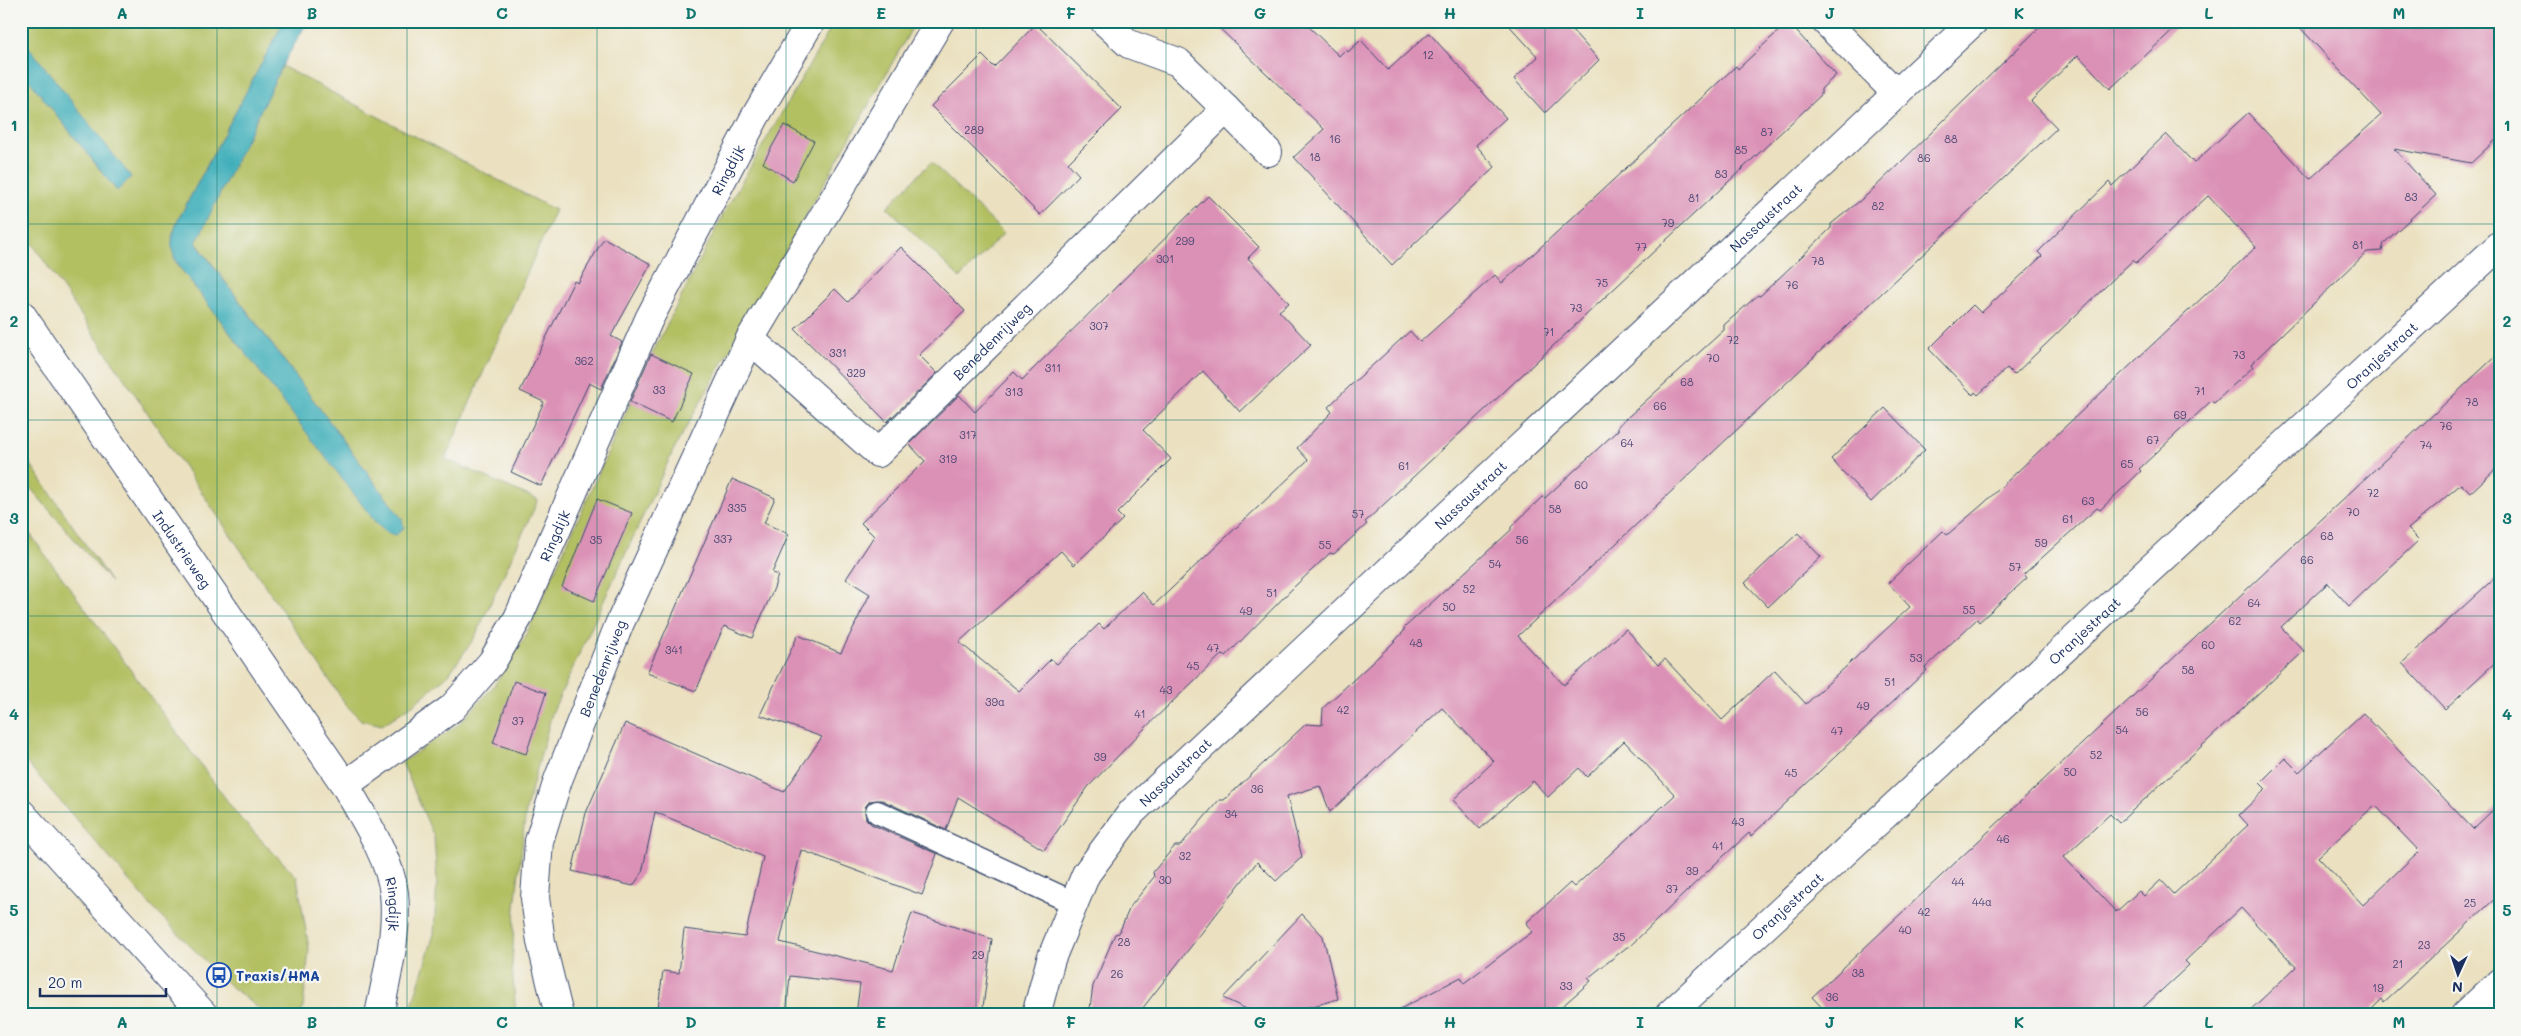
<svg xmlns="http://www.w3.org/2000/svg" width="2521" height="1036" viewBox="0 0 2521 1036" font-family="Mali,sans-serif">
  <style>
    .green { fill: #b3c062; stroke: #677860 }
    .water { fill: #3daeb9; stroke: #2c6e8c }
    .building { fill: #db90b6; fill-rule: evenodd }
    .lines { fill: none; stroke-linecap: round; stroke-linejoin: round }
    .lane-casing { stroke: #3a4a6d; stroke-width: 25 }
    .street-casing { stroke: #3a4a6d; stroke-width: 30 }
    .secondary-casing { stroke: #3a4a6d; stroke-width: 30 }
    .lane { stroke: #fff; stroke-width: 22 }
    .street { stroke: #fff; stroke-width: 28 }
    .secondary { stroke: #fff; stroke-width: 28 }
    .grid { fill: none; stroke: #0f766e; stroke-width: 1; stroke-opacity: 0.55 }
    .labels { text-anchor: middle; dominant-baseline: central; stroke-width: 4.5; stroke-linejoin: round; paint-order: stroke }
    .number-label { font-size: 11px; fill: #4b4774 }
    .street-label { font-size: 14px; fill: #1b2f5e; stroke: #f6f6f2 }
    .transit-label { font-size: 14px; font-weight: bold; fill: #164399; stroke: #f6f6f2; text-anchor: start }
    .neatline { fill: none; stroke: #0f766e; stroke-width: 2 }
    .grid-label { font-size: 16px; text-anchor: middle; font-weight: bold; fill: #0f766e }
  </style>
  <rect width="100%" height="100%" fill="#f6f6f2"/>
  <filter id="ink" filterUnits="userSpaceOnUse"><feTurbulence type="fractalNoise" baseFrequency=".02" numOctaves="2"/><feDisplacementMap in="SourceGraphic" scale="10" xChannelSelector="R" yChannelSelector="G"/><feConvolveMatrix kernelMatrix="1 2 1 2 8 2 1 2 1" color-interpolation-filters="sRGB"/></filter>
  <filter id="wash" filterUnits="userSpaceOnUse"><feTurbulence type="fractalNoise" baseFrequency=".0096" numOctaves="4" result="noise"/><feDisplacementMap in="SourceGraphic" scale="20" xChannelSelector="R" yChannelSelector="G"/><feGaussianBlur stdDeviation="1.12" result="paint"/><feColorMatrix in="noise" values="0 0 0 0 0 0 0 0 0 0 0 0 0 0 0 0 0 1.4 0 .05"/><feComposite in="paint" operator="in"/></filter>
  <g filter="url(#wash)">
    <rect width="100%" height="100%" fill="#ebe1c0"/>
    <g class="green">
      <polygon points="21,21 284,21 178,220 172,236 174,260 377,524 387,533 393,535 402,519 196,242 282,66 555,210 445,459 538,500 475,637 449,674 414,704 382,725 361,720 347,706 21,227 21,70 117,191 131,177 21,37"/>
      <polygon points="835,21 916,21 674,449 552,713 526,810 515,907 512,967 516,1015 409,1015 434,934 437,880 434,837 402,762 459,724 493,687 525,637 654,350 727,207"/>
      <polygon points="931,162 1004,233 960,278 887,207"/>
      <polygon points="21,450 111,582 21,477"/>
      <polygon points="21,522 240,818 297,877 309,949 303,1008 300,1015 267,1015 228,984 152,907 21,756"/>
    </g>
    <g class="water">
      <path d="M 284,21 L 308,21 L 282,66 L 196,243 L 402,519 L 404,528 L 396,535 L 387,533 L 377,524 L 184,273 C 169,253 169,243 178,220 Z"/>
      <polygon points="21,37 131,177 117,191 21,70"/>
    </g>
    <g id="blocks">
      <g class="building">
        <polygon points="1212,21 1303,21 1339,56 1346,49 1348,52 1361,40 1388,70 1429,33 1506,118 1476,145 1495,167 1392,265 1294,157 1324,129"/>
        <polygon points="1505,21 1564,21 1599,60 1545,113 1514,79 1538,57"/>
        <polygon points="2046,21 2182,21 2110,89 2078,55 2031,101 2057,128 1518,636 1564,685 1626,629 1658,665 1665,659 1722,720 1775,670 1806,704 1910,607 1888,583 1943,531 1947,535 1983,504 2256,247 2208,196 2136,263 2133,260 2014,375 2007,368 1978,395 1975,392 1973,395 1929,349 1973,305 1981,313 2042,256 2038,252 2109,182 2112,186 2166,134 2194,163 2248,113 2310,179 2381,115 2294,21 2500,21 2500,136 2471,163 2394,149 2436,195 2384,243 2382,251 2367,252 2251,364 2253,367 2214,403 2211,401 2139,469 2141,471 2100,510 2097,508 2024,574 2027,578 1979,622 1977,619 1925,668 1927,670 1751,836 1749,833 1714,865 1629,947 1627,947 1588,978 1591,981 1552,1015 1389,1015 1461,977 1464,983 1532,932 1526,923 1570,883 1574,887 1675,795 1624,741 1587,777 1579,768 1548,797 1533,781 1480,829 1453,800 1494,761 1442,708 1330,812 1320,786 1287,796 1302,857 1276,881 1257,862 1142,1009 1137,1008 1137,1015 1089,1015 1093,986 1115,934 1119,933 1130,907 1154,877 1153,872 1175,846 1180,846 1219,800 1224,800 1306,724 1322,725 1323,708 1393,643 1404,631 1404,628 1511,530 1511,527 1542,497 1545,498 1618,430 1618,426 1724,330 1724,325 1758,295 1760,296 1797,261 1831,228 1831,224 1867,195"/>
        <polygon points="1788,22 1836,75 1821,89 1821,95 1365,522 1367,524 1334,554 1330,553 1294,587 1226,656 1221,655 1145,728 1088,787 1044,850 958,797 946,830 882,800 870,801 865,807 866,819 871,824 937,854 922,895 801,850 780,942 893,970 912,913 992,939 982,1015 856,1015 860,984 790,976 786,1015 657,1015 663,971 679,973 684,929 745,937 763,857 655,812 642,873 633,886 572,871 586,813 625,723 784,792 822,737 760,715 798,635 841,653 870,594 846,579 874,536 861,523 925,461 909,444 959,395 975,412 1014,372 1022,380 1208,196 1259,247 1248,258 1289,303 1279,311 1311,345 1240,412 1203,371 1143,430 1171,459 1117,513 1123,519 1074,565 1061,551 959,642 1019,691 1051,659 1057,664 1099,624 1104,629 1142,592 1154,605 1308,460 1297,448 1332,412 1328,407 1351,385 1410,331 1420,342 1495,275 1502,283 1736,66 1738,69"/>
        <polygon points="1036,24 1122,109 1068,163 1079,175 1040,215 931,106 982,55 994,67"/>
        <polygon points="784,125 814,141 793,181 763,163"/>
        <polygon points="604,238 651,264 611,336 622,342 601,389 589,383 541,486 511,472 544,402 520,391 574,281 578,283"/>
        <polygon points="901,247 965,311 919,355 937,373 887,422 795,329 835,289 848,302"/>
        <path d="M 2500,352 L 2500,465 L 2470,493 L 2461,484 L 2408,529 L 2419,540 L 2349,606 L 2328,583 L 2281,627 L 2304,651 L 2119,823 L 2110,814 L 2064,857 L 2116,912 L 2139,891 L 2144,896 L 2161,880 L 2174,894 L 2248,825 L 2239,815 L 2266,789 L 2260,783 L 2285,758 L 2299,772 L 2363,713 L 2473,829 L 2500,803 L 2500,894 L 2384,1002 L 2382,999 L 2366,1015 L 2245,1015 L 2296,967 L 2241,908 L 2185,961 L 2189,965 L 2135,1015 L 1829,1015 L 1812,997 ZM 2375,805 L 2419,851 L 2363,905 L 2318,857 Z"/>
        <polygon points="651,354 694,374 672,422 630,402"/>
        <polygon points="1885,408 1925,450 1871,502 1831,459"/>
        <polygon points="732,479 775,498 764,523 789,534 772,573 778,575 774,588 752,638 724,626 696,691 647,673"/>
        <polygon points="597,499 632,513 594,601 562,587"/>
        <polygon points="1798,533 1821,557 1768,607 1745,583"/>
        <polygon points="2500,573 2500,658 2445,709 2402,663"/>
        <polygon points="514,681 546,693 526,754 493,743"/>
        <polygon points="1302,914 1323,936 1338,999 1280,1015 1259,1015 1223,998"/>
      </g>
    </g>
  </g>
  <g filter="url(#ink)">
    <use href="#blocks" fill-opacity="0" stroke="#3a4a6d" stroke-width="1"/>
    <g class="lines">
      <defs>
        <polyline id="lane" points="877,812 1074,903"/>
        <g id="street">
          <polyline points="1825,21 1897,94"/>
          <polyline points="1226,109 1268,152"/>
          <path id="s1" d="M 750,339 L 878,453 L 1226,109 L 1178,62 L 1129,44 L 1104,21"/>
          <path id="s2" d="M 345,785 L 452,708 L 492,662 L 518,618 L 649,319 L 755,117 L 811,21"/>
          <polyline points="21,813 204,1015"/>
          <path id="s3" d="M 559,1015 L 541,942 L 535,898 L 539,841 L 558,780 L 619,625 L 750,339 L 940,21"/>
          <path id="s4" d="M 1036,1015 L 1051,959 L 1086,874 L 1132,812 L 1974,21"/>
          <path id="s5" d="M 1669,1015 L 2500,245"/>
          <polyline points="2465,1015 2500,982"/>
        </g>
        <g id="secondary">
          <path id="s6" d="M 21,314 L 345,785 C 362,815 390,858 394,893 C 398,933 387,975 379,1015"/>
        </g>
      </defs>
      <use href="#lane" class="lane-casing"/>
      <use href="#street" class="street-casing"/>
      <use href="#secondary" class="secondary-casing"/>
      <use href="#lane" class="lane"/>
      <use href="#street" class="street"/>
      <use href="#secondary" class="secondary"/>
    </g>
  </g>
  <path class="grid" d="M 217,21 L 217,1015M 407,21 L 407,1015M 597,21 L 597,1015M 786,21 L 786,1015M 976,21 L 976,1015M 1166,21 L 1166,1015M 1355,21 L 1355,1015M 1545,21 L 1545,1015M 1735,21 L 1735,1015M 1924,21 L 1924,1015M 2114,21 L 2114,1015M 2304,21 L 2304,1015M 21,224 L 2500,224M 21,420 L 2500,420M 21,616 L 2500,616M 21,812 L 2500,812"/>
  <defs>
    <symbol id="bus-ring" viewBox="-11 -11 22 22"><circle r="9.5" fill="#f6f6f2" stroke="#1a4fb4" stroke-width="1.5"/><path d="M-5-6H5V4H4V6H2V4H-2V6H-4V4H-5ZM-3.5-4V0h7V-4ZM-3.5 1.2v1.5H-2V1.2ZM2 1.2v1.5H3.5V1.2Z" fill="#1a4fb4"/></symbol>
  </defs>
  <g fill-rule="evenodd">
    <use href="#bus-ring" x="205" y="961" width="28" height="28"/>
  </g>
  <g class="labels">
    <g class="number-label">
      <text x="1428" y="54">12</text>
      <text x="974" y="129">289</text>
      <text x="1767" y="131">87</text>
      <text x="1335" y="138">16</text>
      <text x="1951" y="138">88</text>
      <text x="1741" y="149">85</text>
      <text x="1315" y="156">18</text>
      <text x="1924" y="157">86</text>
      <text x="1721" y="173">83</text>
      <text x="2411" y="196">83</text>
      <text x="1694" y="197">81</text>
      <text x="1878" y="205">82</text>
      <text x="1668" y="222">79</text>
      <text x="1185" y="240">299</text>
      <text x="2358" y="244">81</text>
      <text x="1641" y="246">77</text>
      <text x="1165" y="258">301</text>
      <text x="1818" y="260">78</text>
      <text x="1602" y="282">75</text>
      <text x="1792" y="284">76</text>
      <text x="1576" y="307">73</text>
      <text x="1099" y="325">307</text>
      <text x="1549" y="331">71</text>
      <text x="1733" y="339">72</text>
      <text x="838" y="352">331</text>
      <text x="2239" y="354">73</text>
      <text x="1713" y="357">70</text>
      <text x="584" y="360">362</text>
      <text x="1053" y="367">311</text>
      <text x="856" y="372">329</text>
      <text x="1687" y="381">68</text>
      <text x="659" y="389">33</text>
      <text x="2200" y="390">71</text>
      <text x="1014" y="391">313</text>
      <text x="2472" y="401">78</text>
      <text x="1660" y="405">66</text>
      <text x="2180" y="414">69</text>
      <text x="2446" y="425">76</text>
      <text x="968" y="434">317</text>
      <text x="2153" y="439">67</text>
      <text x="1627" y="442">64</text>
      <text x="2426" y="444">74</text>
      <text x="948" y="458">319</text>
      <text x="2127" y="463">65</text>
      <text x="1404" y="465">61</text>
      <text x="1581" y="484">60</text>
      <text x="2373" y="492">72</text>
      <text x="2088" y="500">63</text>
      <text x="737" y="507">335</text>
      <text x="1555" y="508">58</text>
      <text x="2353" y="511">70</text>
      <text x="1358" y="513">57</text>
      <text x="2068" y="518">61</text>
      <text x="2327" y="535">68</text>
      <text x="723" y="538">337</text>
      <text x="596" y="539">35</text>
      <text x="1522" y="539">56</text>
      <text x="2041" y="542">59</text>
      <text x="1325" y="544">55</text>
      <text x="2307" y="559">66</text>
      <text x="1495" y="563">54</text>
      <text x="2015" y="566">57</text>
      <text x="1469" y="588">52</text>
      <text x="1272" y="592">51</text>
      <text x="2254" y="602">64</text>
      <text x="1449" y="606">50</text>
      <text x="1969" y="609">55</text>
      <text x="1246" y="610">49</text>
      <text x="2235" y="620">62</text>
      <text x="1416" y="642">48</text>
      <text x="2208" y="644">60</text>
      <text x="1213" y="647">47</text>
      <text x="674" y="649">341</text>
      <text x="1916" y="657">53</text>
      <text x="1193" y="665">45</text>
      <text x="2188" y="669">58</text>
      <text x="1890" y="681">51</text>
      <text x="1166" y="689">43</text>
      <text x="995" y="701">39a</text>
      <text x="1863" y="705">49</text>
      <text x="1343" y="709">42</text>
      <text x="2142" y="711">56</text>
      <text x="1140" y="713">41</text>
      <text x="518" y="720">37</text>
      <text x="2122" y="729">54</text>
      <text x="1837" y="730">47</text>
      <text x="2096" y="754">52</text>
      <text x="1100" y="756">39</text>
      <text x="2070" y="771">50</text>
      <text x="1791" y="772">45</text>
      <text x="1257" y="788">36</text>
      <text x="1231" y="813">34</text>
      <text x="1738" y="821">43</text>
      <text x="2003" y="838">46</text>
      <text x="1718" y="845">41</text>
      <text x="1185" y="855">32</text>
      <text x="1692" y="870">39</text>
      <text x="1165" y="879">30</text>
      <text x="1958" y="881">44</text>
      <text x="1672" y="888">37</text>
      <text x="1982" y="901">44a</text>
      <text x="2470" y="902">25</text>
      <text x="1924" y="911">42</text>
      <text x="1905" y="929">40</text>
      <text x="1619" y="936">35</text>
      <text x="1124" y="941">28</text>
      <text x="2424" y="944">23</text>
      <text x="978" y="954">29</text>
      <text x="2398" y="963">21</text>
      <text x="1858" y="972">38</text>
      <text x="1117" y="973">26</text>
      <text x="1566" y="985">33</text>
      <text x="2378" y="987">19</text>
      <text x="1832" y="996">36</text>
    </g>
    <g class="street-label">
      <text stroke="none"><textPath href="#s2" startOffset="739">Ringdijk</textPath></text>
      <text stroke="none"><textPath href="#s4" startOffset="1096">Nassaustraat</textPath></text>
      <text stroke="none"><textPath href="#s1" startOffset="331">Benedenrijweg</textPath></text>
      <text stroke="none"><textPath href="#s5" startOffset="971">Oranjestraat</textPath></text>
      <text stroke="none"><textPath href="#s4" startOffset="691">Nassaustraat</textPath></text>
      <text stroke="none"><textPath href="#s2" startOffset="334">Ringdijk</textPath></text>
      <text stroke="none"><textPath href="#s6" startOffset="285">Industrieweg</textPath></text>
      <text stroke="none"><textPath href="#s5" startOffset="566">Oranjestraat</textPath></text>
      <text stroke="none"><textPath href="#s3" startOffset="361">Benedenrijweg</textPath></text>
      <text stroke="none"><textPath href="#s4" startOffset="286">Nassaustraat</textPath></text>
      <text stroke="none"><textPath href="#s5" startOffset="161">Oranjestraat</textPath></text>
      <text stroke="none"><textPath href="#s6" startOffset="702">Ringdijk</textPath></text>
    </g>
    <g class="transit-label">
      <text x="236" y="975">Traxis/HMA</text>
    </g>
  </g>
  <rect width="2521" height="1036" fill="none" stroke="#f6f6f2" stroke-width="55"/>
  <g transform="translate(2458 974) rotate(183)" stroke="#f6f6f2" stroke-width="4" paint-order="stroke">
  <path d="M0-4L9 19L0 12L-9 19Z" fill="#1b2f5e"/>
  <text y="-8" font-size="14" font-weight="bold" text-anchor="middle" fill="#1b2f5e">N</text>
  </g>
  <path d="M40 988v8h126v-8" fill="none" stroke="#1b2f5e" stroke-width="2.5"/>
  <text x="48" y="988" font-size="15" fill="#1b2f5e" stroke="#f6f6f2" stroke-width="4" paint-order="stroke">20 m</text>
  <rect x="28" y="28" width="2466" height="980" class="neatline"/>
  <g class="grid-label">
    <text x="122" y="19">A</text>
    <text x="312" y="19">B</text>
    <text x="502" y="19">C</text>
    <text x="691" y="19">D</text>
    <text x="881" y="19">E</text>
    <text x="1071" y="19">F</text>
    <text x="1260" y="19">G</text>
    <text x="1450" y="19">H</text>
    <text x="1640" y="19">I</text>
    <text x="1830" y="19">J</text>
    <text x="2019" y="19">K</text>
    <text x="2209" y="19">L</text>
    <text x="2399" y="19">M</text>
    <text x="14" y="131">1</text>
    <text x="2507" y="131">1</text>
    <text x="14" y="327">2</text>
    <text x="2507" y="327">2</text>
    <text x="14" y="524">3</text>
    <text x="2507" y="524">3</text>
    <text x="14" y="720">4</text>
    <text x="2507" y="720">4</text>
    <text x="14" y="916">5</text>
    <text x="2507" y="916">5</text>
    <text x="122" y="1028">A</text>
    <text x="312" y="1028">B</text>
    <text x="502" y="1028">C</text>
    <text x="691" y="1028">D</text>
    <text x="881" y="1028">E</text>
    <text x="1071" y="1028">F</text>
    <text x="1260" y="1028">G</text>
    <text x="1450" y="1028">H</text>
    <text x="1640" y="1028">I</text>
    <text x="1830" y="1028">J</text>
    <text x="2019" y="1028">K</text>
    <text x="2209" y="1028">L</text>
    <text x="2399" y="1028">M</text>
  </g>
</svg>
